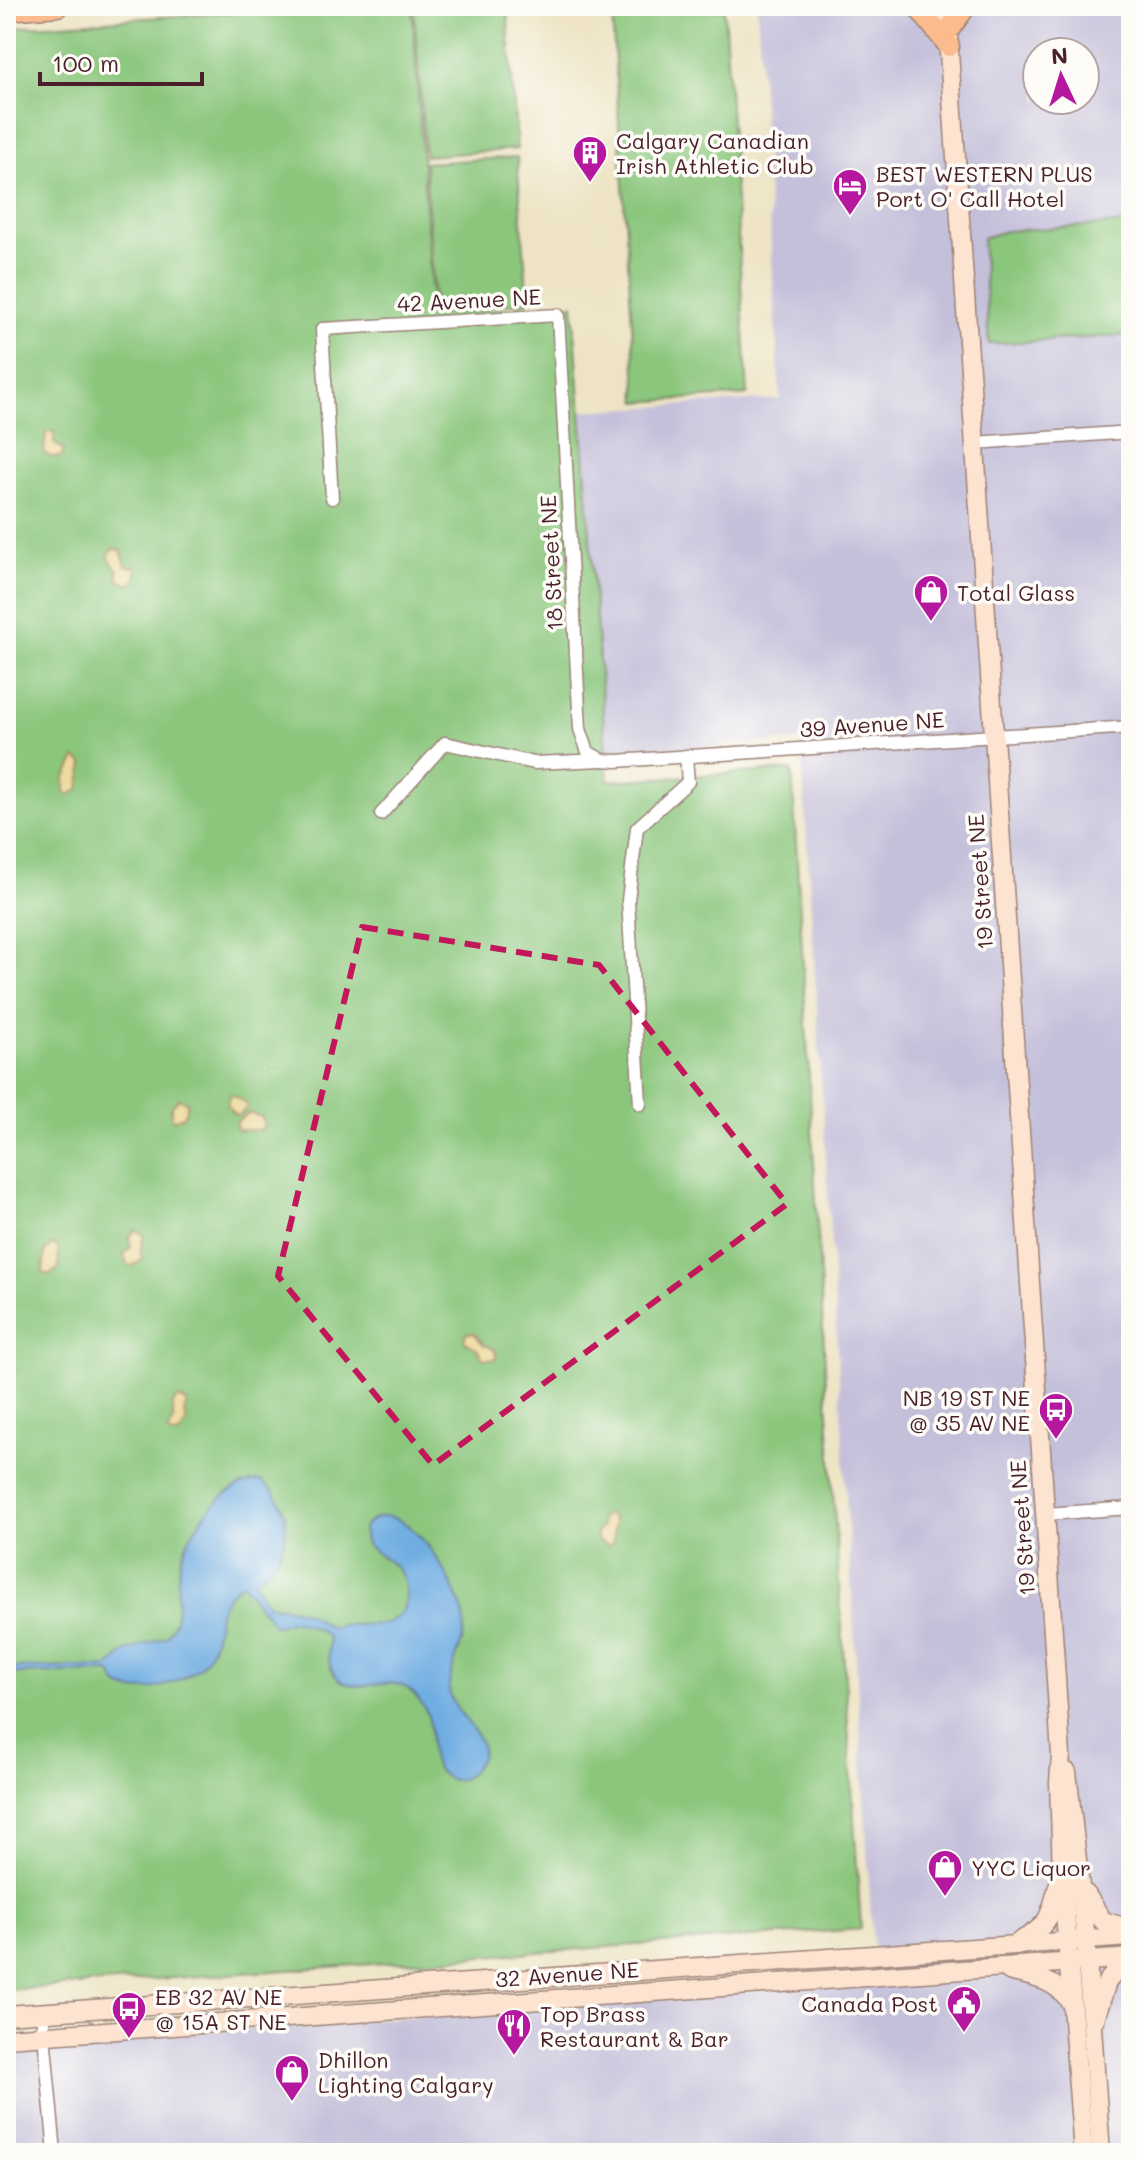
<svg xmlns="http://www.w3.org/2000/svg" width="1137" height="2159" viewBox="0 0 1137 2159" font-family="Mali,sans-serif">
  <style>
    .industrial { fill: #c5c0da; fill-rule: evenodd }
    .green { fill: #8ac67c; stroke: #6a7254; stroke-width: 2 }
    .sand { fill: #eeda9e; stroke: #9c7c64; stroke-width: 2 }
    .water { fill: #70ade2; stroke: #5d6686; stroke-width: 2 }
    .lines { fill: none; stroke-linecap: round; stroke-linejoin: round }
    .street-casing { stroke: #9c8278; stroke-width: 15 }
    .secondary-casing { stroke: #9c8278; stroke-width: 21 }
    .primary-casing { stroke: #9c8278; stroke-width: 23 }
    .street { stroke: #fff; stroke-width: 12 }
    .secondary { stroke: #fde4d1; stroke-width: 18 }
    .primary { stroke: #fbbb8c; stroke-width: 20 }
    .marked { fill: none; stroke: #c2185b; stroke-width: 6; stroke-dasharray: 16 10; stroke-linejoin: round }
    .labels { text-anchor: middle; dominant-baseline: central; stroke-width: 7; stroke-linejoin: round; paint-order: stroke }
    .poi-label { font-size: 22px; fill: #4a1f2b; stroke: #fdfcf7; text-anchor: start }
    .street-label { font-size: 22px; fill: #4a1f2b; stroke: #fdfcf7 }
  </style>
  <rect width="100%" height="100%" fill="#fdfcf7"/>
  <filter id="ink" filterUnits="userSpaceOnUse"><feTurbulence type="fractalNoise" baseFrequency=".0125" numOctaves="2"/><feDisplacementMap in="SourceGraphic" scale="16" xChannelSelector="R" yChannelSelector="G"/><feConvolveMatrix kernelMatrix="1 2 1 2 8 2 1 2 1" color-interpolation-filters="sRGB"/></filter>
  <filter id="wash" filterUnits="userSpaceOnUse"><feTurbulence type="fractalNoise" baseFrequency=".006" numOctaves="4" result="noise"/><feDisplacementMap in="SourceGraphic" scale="32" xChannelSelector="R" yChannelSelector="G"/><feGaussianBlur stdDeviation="1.8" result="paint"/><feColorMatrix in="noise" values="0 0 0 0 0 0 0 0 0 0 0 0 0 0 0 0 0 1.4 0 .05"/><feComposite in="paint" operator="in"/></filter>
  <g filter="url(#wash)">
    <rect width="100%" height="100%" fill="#eee4c5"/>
    <path class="industrial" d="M 757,6 L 1131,6 L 1131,2153 L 6,2153 L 6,2047 L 875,1982 L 801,740 L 606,754 L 581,411 L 780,399 ZM 1037,52 L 1085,52 L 1085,100 L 1037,100 Z"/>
    <g class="green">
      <polygon points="318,6 412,6 433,314 573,304 608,781 792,770 825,1365 861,1929 6,1990 6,28"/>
      <polygon points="473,6 507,6 517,149 425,156 414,10"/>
      <polygon points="724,9 748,395 637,402 612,16"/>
      <polygon points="517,157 528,303 435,309 425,163"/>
      <polygon points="1131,223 1131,335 989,344 982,238 1006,231"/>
    </g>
    <g class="sand">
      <polygon points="46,432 54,432 54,444 64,449 61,457 51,457 44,453"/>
      <polygon points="112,549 121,550 126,566 137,567 136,578 131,585 118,580 118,571 108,557"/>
      <polygon points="76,758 84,764 79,789 69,795 65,792 65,779"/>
      <polygon points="231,1094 246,1103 247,1108 239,1115 234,1114 227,1105"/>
      <polygon points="179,1098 188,1103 183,1117 172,1120 171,1108"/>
      <polygon points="249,1113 262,1117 264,1127 259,1130 237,1130 236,1122"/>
      <polygon points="135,1230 144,1235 140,1251 143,1260 132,1266 127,1265 124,1254 131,1247 129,1237"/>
      <polygon points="54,1244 58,1248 59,1268 50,1275 43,1273 45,1251"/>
      <polygon points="466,1333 474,1333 483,1344 496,1350 497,1359 483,1359 477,1349 464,1341"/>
      <polygon points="179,1398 187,1403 184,1413 187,1422 180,1434 171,1435 168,1433 173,1422 173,1403"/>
      <polygon points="609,1514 614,1520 613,1542 608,1546 597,1540 596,1533 602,1527 601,1517"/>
    </g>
    <path class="water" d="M 261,1481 C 299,1506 291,1559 254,1580 C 273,1615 263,1602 298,1610 C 310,1612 321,1624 333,1628 L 339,1625 C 363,1623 405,1633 406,1596 C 406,1587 405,1579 399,1571 C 390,1559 375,1554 365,1543 L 363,1528 C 402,1482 459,1587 464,1617 C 468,1643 449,1663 449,1688 C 450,1716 500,1739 475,1767 C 469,1775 460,1783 449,1779 C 422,1766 436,1735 427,1713 C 424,1706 418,1699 413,1693 C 392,1672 365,1694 343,1682 C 325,1671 330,1655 328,1639 C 328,1631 300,1622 292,1620 L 275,1626 L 242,1583 C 206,1611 225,1630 206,1659 C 194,1679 142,1698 121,1687 C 114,1684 114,1678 110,1672 L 6,1674 L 6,1668 L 109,1667 L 126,1651 L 166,1637 C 185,1612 173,1588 181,1560 C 191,1525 224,1482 261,1481 Z"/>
  </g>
  <g filter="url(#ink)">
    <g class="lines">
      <defs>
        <g id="street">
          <polyline points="975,443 1131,432"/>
          <polyline points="332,498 322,329 558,315 580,729 588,752 602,760 616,761 1131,727"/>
          <polyline points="381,814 445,743 534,763 602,760"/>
          <polyline points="640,1104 628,900 637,828 688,782 686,756"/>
          <polyline points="1046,1514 1131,1508"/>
          <polyline points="42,2013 55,2153"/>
        </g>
        <g id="secondary">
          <polyline points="946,6 1061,1755 1059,1782 1062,1873 1083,2153"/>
          <polyline points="1067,1772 1085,1930 1101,2153"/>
          <polyline points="1086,1894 1103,1921 1131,1929"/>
          <path d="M 1020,1941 C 1051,1925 1050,1915 1059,1883"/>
          <path d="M 1009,1971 C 1035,1978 1056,1979 1071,2003"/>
          <polyline points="6,2015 1131,1937"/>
          <polyline points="1095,2019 1107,1982 1127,1958"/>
          <polyline points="6,2038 1131,1958"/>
        </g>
        <g id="primary">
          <polyline points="917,6 949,46"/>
          <polyline points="6,10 58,6"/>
          <polyline points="948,31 966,6"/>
        </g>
      </defs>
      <use href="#street" class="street-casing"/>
      <use href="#secondary" class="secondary-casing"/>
      <use href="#primary" class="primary-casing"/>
      <use href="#street" class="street"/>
      <use href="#secondary" class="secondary"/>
      <use href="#primary" class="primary"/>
    </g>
  </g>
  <path class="marked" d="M 362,927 L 599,965 L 787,1204 L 433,1465 L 278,1276 Z"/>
  <defs>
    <symbol id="building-pin" viewBox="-11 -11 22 30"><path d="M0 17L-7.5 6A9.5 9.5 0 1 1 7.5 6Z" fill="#b5179e" stroke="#fdfcf7"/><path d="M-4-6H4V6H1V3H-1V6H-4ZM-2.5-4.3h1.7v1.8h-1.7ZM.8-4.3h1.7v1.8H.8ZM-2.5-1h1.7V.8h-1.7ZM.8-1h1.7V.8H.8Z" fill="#fff"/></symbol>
    <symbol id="hotel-pin" viewBox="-11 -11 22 30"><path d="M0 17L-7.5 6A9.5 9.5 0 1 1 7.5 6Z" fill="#b5179e" stroke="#fdfcf7"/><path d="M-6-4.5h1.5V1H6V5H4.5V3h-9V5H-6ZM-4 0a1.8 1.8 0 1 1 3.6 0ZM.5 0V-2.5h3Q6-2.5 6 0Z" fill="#fff"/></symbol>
    <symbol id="shop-pin" viewBox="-11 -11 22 30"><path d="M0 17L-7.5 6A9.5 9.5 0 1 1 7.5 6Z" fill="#b5179e" stroke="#fdfcf7"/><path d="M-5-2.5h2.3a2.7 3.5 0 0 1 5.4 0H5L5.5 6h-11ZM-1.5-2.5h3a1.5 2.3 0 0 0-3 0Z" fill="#fff"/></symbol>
    <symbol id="bus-pin" viewBox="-11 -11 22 30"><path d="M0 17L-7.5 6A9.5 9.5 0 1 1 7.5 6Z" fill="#b5179e" stroke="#fdfcf7"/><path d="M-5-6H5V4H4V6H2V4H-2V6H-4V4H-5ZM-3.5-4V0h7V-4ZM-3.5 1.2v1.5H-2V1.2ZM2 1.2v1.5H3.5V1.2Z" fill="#fff"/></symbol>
    <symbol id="civic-pin" viewBox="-11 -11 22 30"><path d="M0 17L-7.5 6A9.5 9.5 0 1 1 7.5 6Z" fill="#b5179e" stroke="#fdfcf7"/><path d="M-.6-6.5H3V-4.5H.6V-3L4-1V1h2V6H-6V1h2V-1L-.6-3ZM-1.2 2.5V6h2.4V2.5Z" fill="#fff"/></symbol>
    <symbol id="restaurant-pin" viewBox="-11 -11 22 30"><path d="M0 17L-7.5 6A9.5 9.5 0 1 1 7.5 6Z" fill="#b5179e" stroke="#fdfcf7"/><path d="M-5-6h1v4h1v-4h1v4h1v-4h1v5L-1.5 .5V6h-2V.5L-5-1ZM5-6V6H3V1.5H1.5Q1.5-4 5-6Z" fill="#fff"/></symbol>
  </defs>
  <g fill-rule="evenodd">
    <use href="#building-pin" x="570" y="133" width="40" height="54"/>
    <use href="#hotel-pin" x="830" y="166" width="40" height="54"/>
    <use href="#shop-pin" x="911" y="572" width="40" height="54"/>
    <use href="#bus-pin" x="1036" y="1390" width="40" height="54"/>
    <use href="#shop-pin" x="925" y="1847" width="40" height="54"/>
    <use href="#civic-pin" x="944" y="1983" width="40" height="54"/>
    <use href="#bus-pin" x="109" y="1989" width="40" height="54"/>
    <use href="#restaurant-pin" x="494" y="2006" width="40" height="54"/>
    <use href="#shop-pin" x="272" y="2052" width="40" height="54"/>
  </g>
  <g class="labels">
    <g class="poi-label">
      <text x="616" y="140">Calgary Canadian<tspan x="616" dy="25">Irish Athletic Club</tspan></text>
      <text x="876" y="173">BEST WESTERN PLUS<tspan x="876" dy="25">Port O' Call Hotel</tspan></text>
      <text x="957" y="592">Total Glass</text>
      <text x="1030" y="1397" text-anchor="end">NB 19 ST NE<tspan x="1030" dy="25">@ 35 AV NE</tspan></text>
      <text x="971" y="1867">YYC Liquor</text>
      <text x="155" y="1996">EB 32 AV NE<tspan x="155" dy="25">@ 15A ST NE</tspan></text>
      <text x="938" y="2003" text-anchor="end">Canada Post</text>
      <text x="540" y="2013">Top Brass<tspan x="540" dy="25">Restaurant &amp; Bar</tspan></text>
      <text x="318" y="2059">Dhillon<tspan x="318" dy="25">Lighting Calgary</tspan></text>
    </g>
    <g class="street-label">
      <text transform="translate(469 300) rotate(-3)">42 Avenue NE</text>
      <text transform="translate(551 563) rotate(-93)">18 Street NE</text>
      <text transform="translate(872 724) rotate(-4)">39 Avenue NE</text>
      <text transform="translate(980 882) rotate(-94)">19 Street NE</text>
      <text transform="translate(1022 1528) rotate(-94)">19 Street NE</text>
      <text transform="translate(567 1974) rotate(-4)">32 Avenue NE</text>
    </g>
  </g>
  <rect width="1137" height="2159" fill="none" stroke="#fdfcf7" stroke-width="32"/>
  <g transform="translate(1061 76) rotate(356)"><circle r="38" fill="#fdfcf7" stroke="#b5a4a5" stroke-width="2"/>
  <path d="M0-6L14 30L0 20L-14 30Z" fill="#b5179e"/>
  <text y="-12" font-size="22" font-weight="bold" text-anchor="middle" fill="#4a1f2b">N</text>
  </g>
  <path d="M40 72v12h162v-12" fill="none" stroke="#4a1f2b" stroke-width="4"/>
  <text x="52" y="72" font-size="24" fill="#4a1f2b" stroke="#fdfcf7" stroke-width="6" paint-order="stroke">100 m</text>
</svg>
